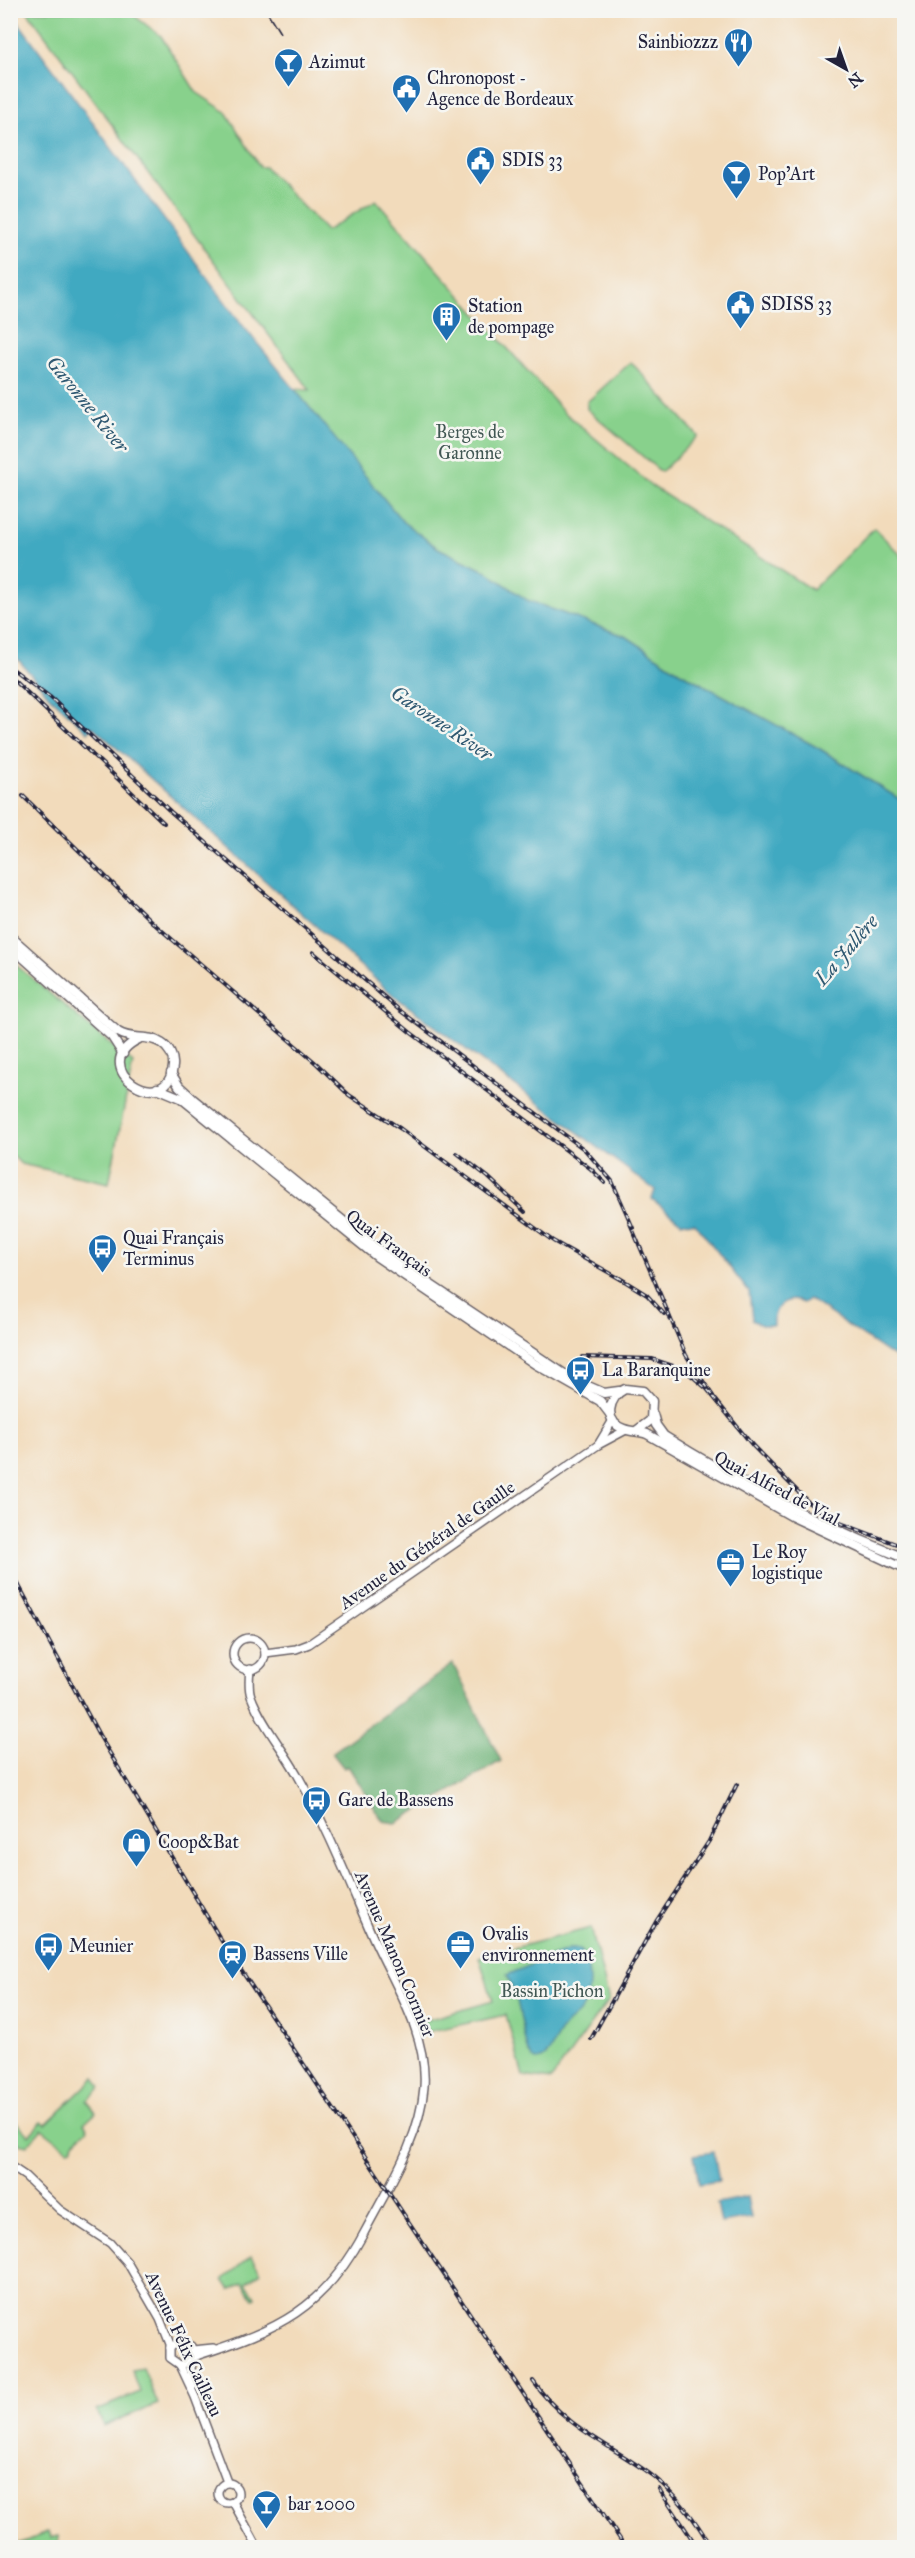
<svg xmlns="http://www.w3.org/2000/svg" width="915" height="2558" viewBox="0 0 915 2558" font-family="'IM FELL Great Primer',serif">
  <style>
    .green { fill: #88d18c; stroke: #557a64; stroke-width: 1.5 }
    .forest { fill: #6eb378; stroke: #486a5a; stroke-width: 1.5 }
    .water { fill: #41a9c1; stroke: #32667e; stroke-width: 1.5 }
    .lines { fill: none; stroke-linecap: round; stroke-linejoin: round }
    .minor-casing { stroke: #6b6368; stroke-width: 10 }
    .major-casing { stroke: #6b6368; stroke-width: 11 }
    .minor { stroke: #fff; stroke-width: 7 }
    .major { stroke: #fff; stroke-width: 8 }
    .tram { stroke: #22223b; stroke-width: 1.5 }
    .rail-casing { stroke: #22223b; stroke-width: 4 }
    .rail { stroke: #f6f6f2; stroke-width: 1.5; stroke-dasharray: 4.5; stroke-linecap: butt }
    .labels { text-anchor: middle; dominant-baseline: central; stroke-width: 5; stroke-linejoin: round; paint-order: stroke }
    .poi-label { font-size: 18px; fill: #22223b; stroke: #f6f6f2; text-anchor: start }
    .park-label { font-size: 18px; fill: #415753; stroke: #f6f6f2 }
    .street-label { font-size: 18px; fill: #22223b; stroke: #f6f6f2 }
    .water-label { font-size: 20px; font-style: italic; fill: #2e5871; stroke: #f6f6f2 }
  </style>
  <rect width="100%" height="100%" fill="#f6f6f2"/>
  <filter id="ink" filterUnits="userSpaceOnUse"><feTurbulence type="fractalNoise" baseFrequency=".0167" numOctaves="2"/><feDisplacementMap in="SourceGraphic" scale="12" xChannelSelector="R" yChannelSelector="G"/><feConvolveMatrix kernelMatrix="1 2 1 2 8 2 1 2 1" color-interpolation-filters="sRGB"/></filter>
  <filter id="wash" filterUnits="userSpaceOnUse"><feTurbulence type="fractalNoise" baseFrequency=".008" numOctaves="4" result="noise"/><feDisplacementMap in="SourceGraphic" scale="24" xChannelSelector="R" yChannelSelector="G"/><feGaussianBlur stdDeviation="1.35" result="paint"/><feColorMatrix in="noise" values="0 0 0 0 0 0 0 0 0 0 0 0 0 0 0 0 0 1.4 0 .05"/><feComposite in="paint" operator="in"/></filter>
  <g filter="url(#wash)">
    <rect width="100%" height="100%" fill="#f2dbbb"/>
    <g class="green">
      <polygon points="27,11 128,11 161,36 196,92 226,112 260,167 265,167 326,231 376,200 564,412 653,487 812,590 874,528 904,558 904,802 820,749 680,672 627,637 527,600 487,572 438,548 403,522 293,389 310,390"/>
      <polygon points="631,362 698,436 661,472 587,409 587,402"/>
      <polygon points="10,960 133,1063 109,1183 21,1164 11,1154"/>
      <polygon points="591,1928 609,2000 551,2080 523,2076 506,2015 427,2032 423,2021 493,2001 479,1957"/>
      <polygon points="95,2077 101,2087 87,2101 96,2112 84,2123 88,2129 74,2142 72,2148 68,2149 42,2129 27,2146 19,2144 11,2136 11,2117 29,2135 42,2122 46,2124"/>
      <polygon points="251,2256 261,2272 246,2283 256,2298 253,2299 243,2283 230,2290 223,2280"/>
      <polygon points="143,2368 158,2404 103,2426 97,2410 140,2392 132,2370"/>
      <polygon points="48,2532 50,2538 58,2536 59,2547 11,2547"/>
    </g>
    <polygon class="forest" points="453,1664 501,1761 396,1823 383,1821 348,1766 344,1768 332,1753"/>
    <g class="water">
      <path d="M 10,11 L 240,322 L 403,522 L 438,548 L 487,572 L 527,600 L 627,637 L 680,672 L 820,749 L 904,802 L 904,1364 L 809,1299 L 803,1303 C 786,1295 772,1307 774,1325 L 761,1325 L 752,1319 L 749,1292 L 695,1223 L 681,1222 L 652,1199 L 655,1190 L 393,995 L 93,727 L 88,732 L 49,696 L 11,651 Z"/>
      <path d="M 569,1949 L 579,1949 C 592,1963 592,1996 581,2011 C 575,2018 566,2023 561,2031 C 552,2042 551,2061 534,2060 L 528,2050 L 516,1996 L 507,1975 Z"/>
      <polygon points="714,2152 719,2181 699,2184 694,2155"/>
      <polygon points="747,2197 751,2218 721,2223 717,2203"/>
    </g>
  </g>
  <g filter="url(#ink)">
    <g class="lines">
      <defs>
        <g id="minor">
          <polyline points="598,1445 613,1420"/>
          <circle cx="249" cy="1654" r="16"/>
          <polyline points="265,1653 296,1649 309,1644 598,1445 626,1430"/>
          <polyline points="10,2166 25,2176 60,2210 110,2243 127,2262 160,2319 170,2344 170,2358 180,2365 195,2397 227,2482"/>
          <path d="M 170,2348 L 180,2341 L 191,2346 C 196,2357 187,2368 193,2386"/>
          <polyline points="193,2350 213,2348"/>
          <path d="M 180,2365 C 189,2364 191,2357 199,2355 C 277,2330 324,2309 364,2233 C 388,2187 420,2140 424,2087 C 428,2030 389,1977 368,1926 C 346,1875 325,1823 297,1774 C 283,1749 261,1723 251,1696 C 248,1688 249,1678 250,1669"/>
          <circle cx="228" cy="2493" r="10"/>
          <polyline points="233,2502 258,2548"/>
        </g>
        <g id="major">
          <path d="M 10,936 L 118,1032 C 132,1041 148,1034 161,1043 C 169,1048 174,1057 173,1066 C 167,1121 83,1066 139,1039"/>
          <polyline points="10,946 112,1037 123,1054"/>
          <polyline points="171,1073 179,1086 193,1099 383,1253 572,1379 604,1393 619,1391"/>
          <polyline points="157,1088 181,1098 377,1257 535,1364 600,1401 610,1414"/>
          <path d="M 653,1414 L 656,1425 L 664,1436 C 740,1484 821,1525 904,1558"/>
          <path d="M 636,1431 L 651,1420 L 652,1401 L 643,1391 L 625,1389 C 608,1397 603,1422 624,1429 C 632,1432 640,1431 647,1434 L 793,1517 L 904,1569"/>
        </g>
      </defs>
      <use href="#minor" class="minor-casing"/>
      <use href="#major" class="major-casing"/>
      <use href="#minor" class="minor"/>
      <use href="#major" class="major"/>
      <polyline class="tram" points="266,10 280,33"/>
      <defs>
        <g id="rail">
          <polyline points="10,667 50,697 171,812 398,1009 585,1150 612,1181 633,1228"/>
          <polyline points="10,676 164,823"/>
          <polyline points="23,796 152,922 317,1064 349,1095 401,1129 553,1241 624,1281"/>
          <polyline points="313,952 410,1032 591,1169 605,1183"/>
          <polyline points="457,1153 488,1177 525,1212"/>
          <polyline points="629,1221 686,1355 713,1396"/>
          <polyline points="618,1277 647,1295 664,1314"/>
          <polyline points="582,1357 652,1359 685,1370 707,1389 753,1446 809,1503 838,1522 904,1547"/>
          <polyline points="10,1569 99,1735 221,1940 626,2548"/>
          <polyline points="591,2039 657,1920 709,1841 737,1784"/>
          <path d="M 533,2381 C 567,2430 609,2443 654,2477 C 679,2497 696,2521 712,2548"/>
          <polyline points="659,2489 698,2548"/>
        </g>
      </defs>
      <use href="#rail" class="rail-casing"/>
      <use href="#rail" class="rail"/>
    </g>
  </g>
  <defs>
    <symbol id="restaurant-pin" viewBox="-11 -11 22 30"><path d="M0 17L-7.5 6A9.5 9.5 0 1 1 7.5 6Z" fill="#1f6fb2" stroke="#f6f6f2"/><path d="M-5-6h1v4h1v-4h1v4h1v-4h1v5L-1.5 .5V6h-2V.5L-5-1ZM5-6V6H3V1.5H1.5Q1.5-4 5-6Z" fill="#fff"/></symbol>
    <symbol id="bar-pin" viewBox="-11 -11 22 30"><path d="M0 17L-7.5 6A9.5 9.5 0 1 1 7.5 6Z" fill="#1f6fb2" stroke="#f6f6f2"/><path d="M-6-5H6L.8 .8V4.5H3.5V6h-7V4.5H-.8V.8Z" fill="#fff"/></symbol>
    <symbol id="civic-pin" viewBox="-11 -11 22 30"><path d="M0 17L-7.5 6A9.5 9.5 0 1 1 7.5 6Z" fill="#1f6fb2" stroke="#f6f6f2"/><path d="M-.6-6.5H3V-4.5H.6V-3L4-1V1h2V6H-6V1h2V-1L-.6-3ZM-1.2 2.5V6h2.4V2.5Z" fill="#fff"/></symbol>
    <symbol id="building-pin" viewBox="-11 -11 22 30"><path d="M0 17L-7.5 6A9.5 9.5 0 1 1 7.5 6Z" fill="#1f6fb2" stroke="#f6f6f2"/><path d="M-4-6H4V6H1V3H-1V6H-4ZM-2.5-4.3h1.7v1.8h-1.7ZM.8-4.3h1.7v1.8H.8ZM-2.5-1h1.7V.8h-1.7ZM.8-1h1.7V.8H.8Z" fill="#fff"/></symbol>
    <symbol id="bus-pin" viewBox="-11 -11 22 30"><path d="M0 17L-7.5 6A9.5 9.5 0 1 1 7.5 6Z" fill="#1f6fb2" stroke="#f6f6f2"/><path d="M-5-6H5V4H4V6H2V4H-2V6H-4V4H-5ZM-3.5-4V0h7V-4ZM-3.5 1.2v1.5H-2V1.2ZM2 1.2v1.5H3.5V1.2Z" fill="#fff"/></symbol>
    <symbol id="office-pin" viewBox="-11 -11 22 30"><path d="M0 17L-7.5 6A9.5 9.5 0 1 1 7.5 6Z" fill="#1f6fb2" stroke="#f6f6f2"/><path d="M-6-3h4V-5.5h4V-3h4V5H-6ZM-1-4.5V-3h2v-1.5ZM-6 0V1H6V0Z" fill="#fff"/></symbol>
    <symbol id="shop-pin" viewBox="-11 -11 22 30"><path d="M0 17L-7.5 6A9.5 9.5 0 1 1 7.5 6Z" fill="#1f6fb2" stroke="#f6f6f2"/><path d="M-5-2.5h2.3a2.7 3.5 0 0 1 5.4 0H5L5.5 6h-11ZM-1.5-2.5h3a1.5 2.3 0 0 0-3 0Z" fill="#fff"/></symbol>
    <symbol id="station-pin" viewBox="-11 -11 22 30"><path d="M0 17L-7.5 6A9.5 9.5 0 1 1 7.5 6Z" fill="#1f6fb2" stroke="#f6f6f2"/><path d="M-3-6H3Q5-6 5-4V2Q5 4 3 4L4.5 6H3L1.5 4h-3L-3 6H-4.5L-3 4Q-5 4-5 2V-4Q-5-6-3-6ZM-3.5-4v3h7v-3ZM-3.5 1v1.5H-2V1ZM2 1v1.5H3.5V1Z" fill="#fff"/></symbol>
  </defs>
  <g fill-rule="evenodd">
    <use href="#restaurant-pin" x="722" y="26" width="33" height="45"/>
    <use href="#bar-pin" x="272" y="46" width="33" height="45"/>
    <use href="#civic-pin" x="390" y="72" width="33" height="45"/>
    <use href="#civic-pin" x="464" y="144" width="33" height="45"/>
    <use href="#bar-pin" x="720" y="158" width="33" height="45"/>
    <use href="#civic-pin" x="724" y="288" width="33" height="45"/>
    <use href="#building-pin" x="430" y="300" width="33" height="45"/>
    <use href="#bus-pin" x="86" y="1232" width="33" height="45"/>
    <use href="#bus-pin" x="564" y="1354" width="33" height="45"/>
    <use href="#office-pin" x="714" y="1546" width="33" height="45"/>
    <use href="#bus-pin" x="300" y="1784" width="33" height="45"/>
    <use href="#shop-pin" x="120" y="1826" width="33" height="45"/>
    <use href="#office-pin" x="444" y="1928" width="33" height="45"/>
    <use href="#bus-pin" x="32" y="1930" width="33" height="45"/>
    <use href="#station-pin" x="216" y="1938" width="33" height="45"/>
    <use href="#bar-pin" x="250" y="2488" width="33" height="45"/>
  </g>
  <g class="labels">
    <g class="poi-label">
      <text x="718" y="42" text-anchor="end">Sainbiozzz</text>
      <text x="309" y="62">Azimut</text>
      <text x="427" y="78">Chronopost -<tspan x="427" dy="21">Agence de Bordeaux</tspan></text>
      <text x="502" y="160">SDIS 33</text>
      <text x="758" y="174">Pop’Art</text>
      <text x="761" y="304">SDISS 33</text>
      <text x="468" y="306">Station<tspan x="468" dy="21">de pompage</tspan></text>
      <text x="123" y="1238">Quai Français<tspan x="123" dy="21">Terminus</tspan></text>
      <text x="602" y="1370">La Baranquine</text>
      <text x="752" y="1552">Le Roy<tspan x="752" dy="21">logistique</tspan></text>
      <text x="338" y="1800">Gare de Bassens</text>
      <text x="158" y="1842">Coop&amp;Bat</text>
      <text x="482" y="1934">Ovalis<tspan x="482" dy="21">environnement</tspan></text>
      <text x="69" y="1946">Meunier</text>
      <text x="253" y="1954">Bassens Ville</text>
      <text x="288" y="2504">bar 2000</text>
    </g>
    <g class="park-label">
      <text x="470" y="432">Berges de<tspan x="470" dy="21">Garonne</tspan></text>
      <text x="552" y="1991">Bassin Pichon</text>
    </g>
    <g class="street-label">
      <text transform="translate(389 1243) rotate(36)">Quai Français</text>
      <text transform="translate(777 1488) rotate(28)">Quai Alfred de Vial</text>
      <text transform="translate(427 1545) rotate(-35)">Avenue du Général de Gaulle</text>
      <text transform="translate(395 1954) rotate(67)">Avenue Manon Cormier</text>
      <text transform="translate(184 2344) rotate(65)">Avenue Félix Cailleau</text>
    </g>
    <g class="water-label">
      <text transform="translate(88 404) rotate(51)">Garonne River</text>
      <text transform="translate(442 723) rotate(34)">Garonne River</text>
      <text transform="translate(846 950) rotate(-49)">La Jallère</text>
    </g>
  </g>
  <rect width="915" height="2558" fill="none" stroke="#f6f6f2" stroke-width="36"/>
  <g transform="translate(846 69) rotate(140)" stroke="#f6f6f2" stroke-width="4.5" paint-order="stroke">
  <path d="M0-4.5L10 22L0 15L-10 22Z" fill="#22223b"/>
  <text y="-9" font-size="16" font-weight="bold" text-anchor="middle" fill="#22223b">N</text>
  </g>
</svg>
